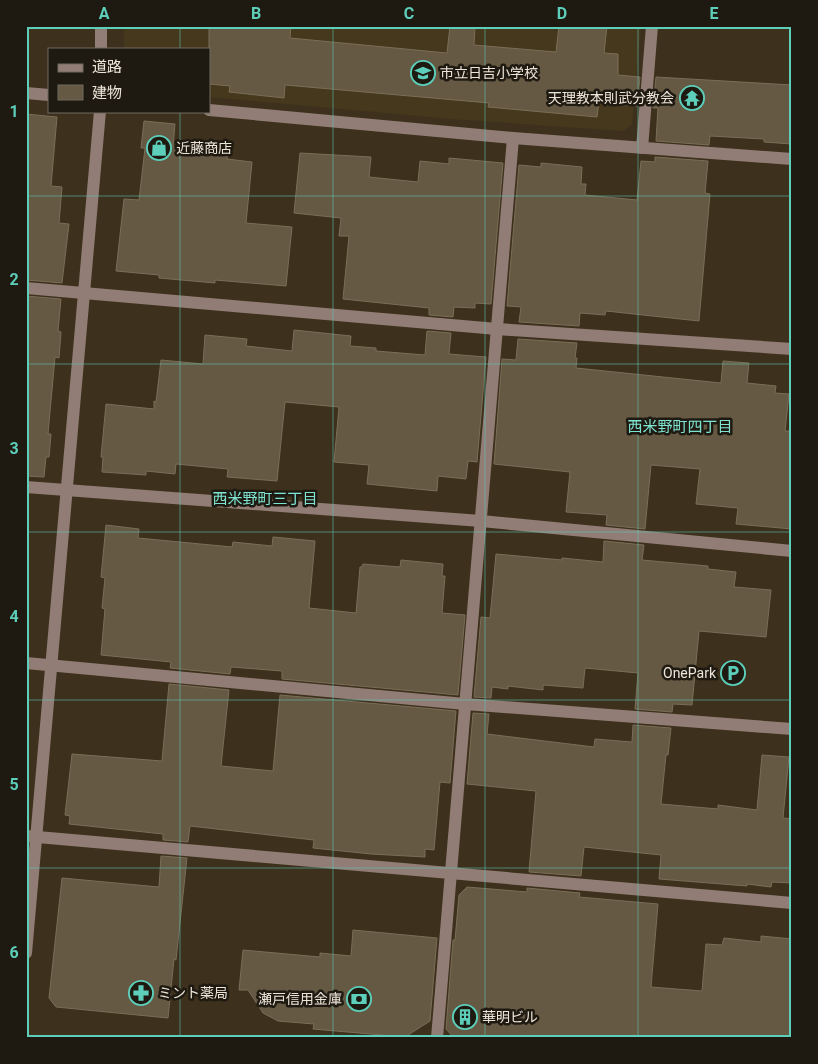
<svg xmlns="http://www.w3.org/2000/svg" width="818" height="1064" viewBox="0 0 818 1064" font-family="Roboto,'Noto Sans JP',sans-serif">
  <style>
    .built { fill: #46381c }
    .building { fill: #655943; stroke: #7a6e58 }
    .lines { fill: none; stroke-linecap: round; stroke-linejoin: round }
    .minor { stroke: #917d75; stroke-width: 12 }
    .grid { fill: none; stroke: #5cceba; stroke-width: 1; stroke-opacity: 0.55 }
    .labels { text-anchor: middle; dominant-baseline: central; stroke-width: 5; stroke-linejoin: round; paint-order: stroke }
    .poi-label { font-size: 14px; fill: #ede5d9; stroke: #1f1a11; text-anchor: start }
    .neighbourhood-label { font-size: 15px; fill: #7ee4d1; stroke: #1f1a11 }
    .neatline { fill: none; stroke: #5cceba; stroke-width: 2 }
    .grid-label { font-size: 16px; text-anchor: middle; font-weight: bold; fill: #5cceba }
  </style>
  <rect width="100%" height="100%" fill="#3d311d"/>
  <polygon class="built" points="124,26 641,26 632,124 624,131 452,119 209,97 209,49 124,49"/>
  <g class="building">
    <polygon points="209,26 291,26 290,38 447,53 450,26 475,26 474,45 556,52 559,26 607,26 604,53 618,54 618,75 640,77 637,106 599,102 597,117 488,107 489,103 285,85 284,98 229,92 230,86 209,84"/>
    <polygon points="656,77 792,85 792,144 764,142 764,139 710,136 709,145 656,141 658,108 653,108"/>
    <polygon points="26,114 57,117 51,186 62,187 59,223 69,224 62,283 26,280"/>
    <polygon points="144,121 175,124 173,147 228,152 227,159 252,162 246,223 292,227 286,286 215,280 215,283 159,278 159,275 116,271 124,199 139,200 145,148 141,148"/>
    <polygon points="300,153 371,157 369,177 418,182 420,161 449,164 449,158 503,163 491,304 475,303 475,308 454,307 453,317 429,315 429,308 343,299 349,236 339,236 341,218 294,213"/>
    <polygon points="655,157 708,161 705,193 710,194 699,321 606,311 605,315 580,313 579,326 519,322 521,307 507,306 519,165 541,167 541,163 582,167 581,184 586,184 585,195 637,200 641,161 655,162"/>
    <polygon points="26,296 61,299 58,331 61,332 59,358 55,357 48,434 51,434 49,457 46,457 44,477 26,476"/>
    <polygon points="294,330 351,336 350,346 376,348 376,351 425,355 427,331 451,333 449,354 486,357 477,462 468,461 466,479 438,476 437,491 367,484 369,465 334,462 339,407 285,402 277,481 227,477 228,469 176,464 175,474 146,471 146,475 102,472 103,457 101,457 106,404 154,409 154,401 156,402 161,360 203,364 205,335 247,339 246,346 292,351"/>
    <polygon points="518,339 577,343 575,358 577,358 576,368 721,383 723,361 749,363 747,383 776,386 775,393 789,394 785,431 792,431 792,529 736,524 738,508 696,504 700,469 651,465 645,529 606,525 607,515 566,512 570,472 494,464 502,359 516,360"/>
    <polygon points="106,525 139,529 138,538 232,547 233,542 272,546 273,537 315,541 309,608 356,613 360,567 362,567 363,564 400,567 401,560 443,564 442,576 445,576 442,613 465,615 458,695 282,679 282,671 231,667 230,674 170,668 171,662 101,655 105,609 102,608 105,578 101,577"/>
    <polygon points="604,541 644,545 642,560 708,566 708,569 736,572 734,587 771,590 766,637 699,631 692,705 673,704 672,712 635,709 638,673 585,668 583,688 543,685 543,690 508,686 508,689 492,687 491,698 474,697 481,617 490,618 496,554 562,560 562,558 603,562"/>
    <polygon points="169,684 229,690 221,766 273,771 280,695 456,711 450,783 440,782 434,850 425,849 425,857 371,854 313,848 314,840 190,826 188,842 163,840 163,834 69,824 70,816 65,815 72,754 162,761"/>
    <polygon points="473,713 489,714 487,734 594,747 595,739 632,742 633,725 671,728 668,755 666,755 661,804 718,809 718,805 757,810 762,755 789,757 783,818 792,819 792,883 772,882 771,887 747,884 747,886 659,879 661,855 584,847 581,876 529,872 536,791 467,784"/>
    <polygon points="161,856 187,858 176,960 174,959 168,1018 56,1007 49,998 62,878 159,887"/>
    <polygon points="467,887 527,892 527,888 580,893 579,897 658,904 651,987 702,991 706,944 722,945 724,938 761,942 761,936 792,939 792,1038 658,1038 632,1035 631,1038 454,1038 446,1029 453,940 455,940 459,895"/>
    <polygon points="353,930 437,938 430,1021 405,1037 313,1029 314,1024 278,1021 263,1013 248,990 239,990 243,950 320,957 320,953 351,956"/>
  </g>
  <g class="lines">
    <g class="minor">
      <polyline points="101,26 101,49"/>
      <polyline points="26,93 49,95"/>
      <polyline points="209,110 513,138 792,159"/>
      <polyline points="642,148 652,26"/>
      <polyline points="26,288 497,329 792,349"/>
      <polyline points="26,487 481,521 792,551"/>
      <polyline points="26,663 465,704 792,729"/>
      <polyline points="26,836 792,903"/>
      <polyline points="26,953 100,111"/>
      <polyline points="437,1038 513,138"/>
    </g>
  </g>
  <path class="grid" d="M 180,26 L 180,49M 333,26 L 333,1038M 485,26 L 485,1038M 638,26 L 638,1038M 180,111 L 180,1038M 26,196 L 792,196M 26,364 L 792,364M 26,532 L 792,532M 26,700 L 792,700M 26,868 L 792,868"/>
  <defs>
    <symbol id="school-ring" viewBox="-11 -11 22 22"><circle r="9.5" fill="#1f1a11" stroke="#5cceba" stroke-width="1.5"/><path d="M0-5L7-2L0 1L-7-2ZM-4 1L0 2.5L4 1V4Q0 6-4 4Z" fill="#5cceba"/></symbol>
    <symbol id="temple-ring" viewBox="-11 -11 22 22"><circle r="9.5" fill="#1f1a11" stroke="#5cceba" stroke-width="1.5"/><path d="M0-6L5-2H3V0L6.5 2.5H4V6H1.5V3h-3V6H-4V2.5H-6.5L-3 0V-2H-5Z" fill="#5cceba"/></symbol>
    <symbol id="shop-ring" viewBox="-11 -11 22 22"><circle r="9.5" fill="#1f1a11" stroke="#5cceba" stroke-width="1.5"/><path d="M-5-2.5h2.3a2.7 3.5 0 0 1 5.4 0H5L5.5 6h-11ZM-1.5-2.5h3a1.5 2.3 0 0 0-3 0Z" fill="#5cceba"/></symbol>
    <symbol id="parking-ring" viewBox="-11 -11 22 22"><circle r="9.5" fill="#1f1a11" stroke="#5cceba" stroke-width="1.5"/><path d="M-3.5-5.5H1a3.5 3.5 0 0 1 0 7H-1V5.5H-3.5ZM-1-3.4V-.6H.8a1.4 1.4 0 0 0 0-2.8Z" fill="#5cceba"/></symbol>
    <symbol id="pharmacy-ring" viewBox="-11 -11 22 22"><circle r="9.5" fill="#1f1a11" stroke="#5cceba" stroke-width="1.5"/><path d="M-2-6h4v4h4v4h-4v4h-4v-4h-4v-4h4Z" fill="#5cceba"/></symbol>
    <symbol id="bank-ring" viewBox="-11 -11 22 22"><circle r="9.5" fill="#1f1a11" stroke="#5cceba" stroke-width="1.5"/><path d="M-6-4H6V4H-6ZM0-2.3a2.3 2.3 0 1 0 0 4.6a2.3 2.3 0 1 0 0-4.6Z" fill="#5cceba"/></symbol>
    <symbol id="building-ring" viewBox="-11 -11 22 22"><circle r="9.5" fill="#1f1a11" stroke="#5cceba" stroke-width="1.5"/><path d="M-4-6H4V6H1V3H-1V6H-4ZM-2.5-4.3h1.7v1.8h-1.7ZM.8-4.3h1.7v1.8H.8ZM-2.5-1h1.7V.8h-1.7ZM.8-1h1.7V.8H.8Z" fill="#5cceba"/></symbol>
  </defs>
  <g fill-rule="evenodd">
    <use href="#school-ring" x="409" y="59" width="28" height="28"/>
    <use href="#temple-ring" x="678" y="84" width="28" height="28"/>
    <use href="#shop-ring" x="145" y="134" width="28" height="28"/>
    <use href="#parking-ring" x="719" y="659" width="28" height="28"/>
    <use href="#pharmacy-ring" x="127" y="979" width="28" height="28"/>
    <use href="#bank-ring" x="345" y="985" width="28" height="28"/>
    <use href="#building-ring" x="451" y="1003" width="28" height="28"/>
  </g>
  <g class="labels">
    <g class="poi-label">
      <text x="440" y="73">市立日吉小学校</text>
      <text x="674" y="98" text-anchor="end">天理教本則武分教会</text>
      <text x="176" y="148">近藤商店</text>
      <text x="716" y="673" text-anchor="end">OnePark</text>
      <text x="158" y="993">ミント薬局</text>
      <text x="342" y="999" text-anchor="end">瀬戸信用金庫</text>
      <text x="482" y="1017">華明ビル</text>
    </g>
    <g class="neighbourhood-label">
      <text x="680" y="427">西米野町四丁目</text>
      <text x="265" y="499">西米野町三丁目</text>
    </g>
  </g>
  <rect width="818" height="1064" fill="none" stroke="#1f1a11" stroke-width="55"/>
  <rect x="48" y="48" width="162" height="65" fill="#1f1a11" stroke="#716b61"/>
  <rect x="58" y="64" width="25" height="8" fill="#917d75" stroke="#716b61"/>
  <text x="92" y="72" font-size="15" fill="#ede5d9">道路</text>
  <rect x="58" y="85" width="25" height="15" fill="#655943" stroke="#716b61"/>
  <text x="92" y="98" font-size="15" fill="#ede5d9">建物</text>
  <rect x="28" y="28" width="762" height="1008" class="neatline"/>
  <g class="grid-label">
    <text x="104" y="19">A</text>
    <text x="256" y="19">B</text>
    <text x="409" y="19">C</text>
    <text x="562" y="19">D</text>
    <text x="714" y="19">E</text>
    <text x="14" y="117">1</text>
    <text x="14" y="285">2</text>
    <text x="14" y="454">3</text>
    <text x="14" y="622">4</text>
    <text x="14" y="790">5</text>
    <text x="14" y="958">6</text>
  </g>
</svg>
